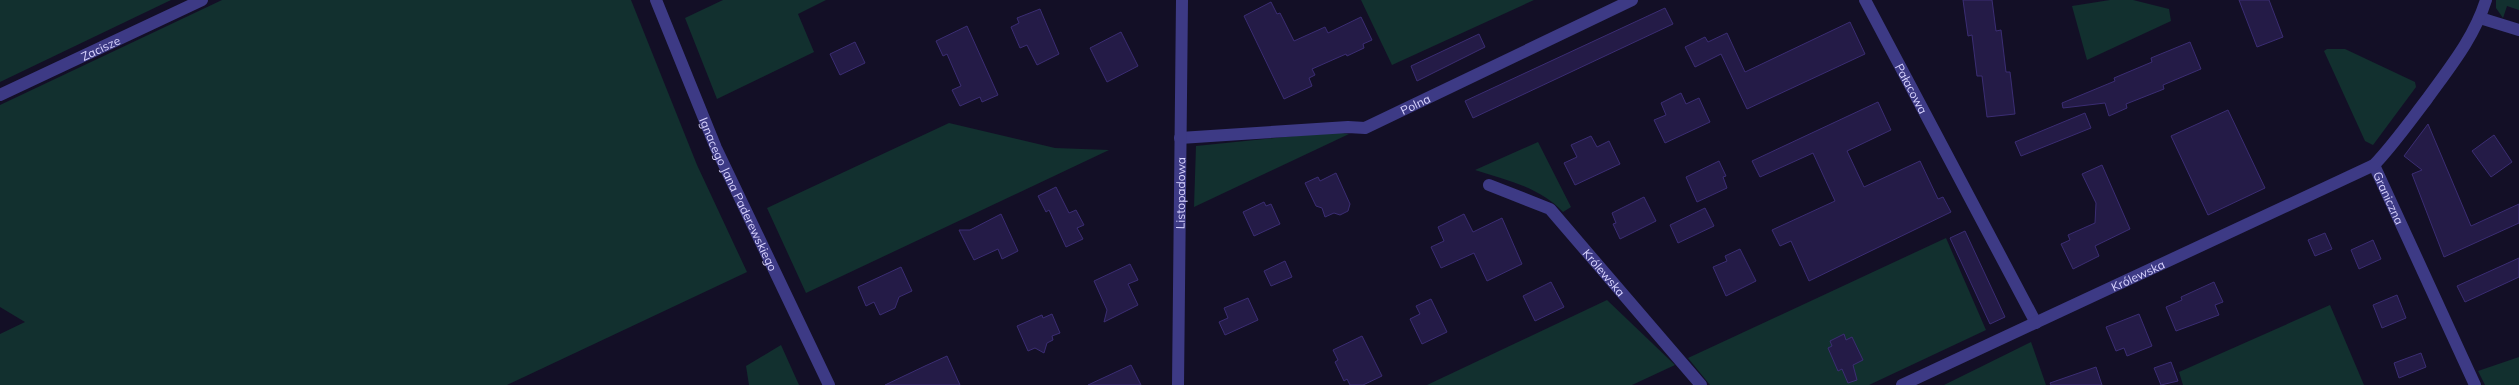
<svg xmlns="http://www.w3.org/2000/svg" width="2519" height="385" viewBox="0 0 2519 385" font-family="Mulish,sans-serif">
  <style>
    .green { fill: #12302f }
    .building { fill: #241b47; stroke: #3b2d73 }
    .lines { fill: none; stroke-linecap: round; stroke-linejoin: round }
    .street { stroke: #3d3a85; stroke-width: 12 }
    .labels { text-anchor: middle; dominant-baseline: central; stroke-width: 4; stroke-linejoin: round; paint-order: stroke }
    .street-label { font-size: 12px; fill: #d9d4ff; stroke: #130f26 }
  </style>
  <rect width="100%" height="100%" fill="#130f26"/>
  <g class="green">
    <polygon points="0,0 171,0 0,82"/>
    <polygon points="222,0 631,0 697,165 747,272 507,385 0,385 0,334 25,322 0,307 0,105"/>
    <polygon points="723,0 826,0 798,14 814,52 717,99 685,18"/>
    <polygon points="1361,0 1534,0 1392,65"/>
    <polygon points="2110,0 2133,0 2169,9 2171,21 2087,60 2072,6"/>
    <polygon points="2496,0 2519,0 2519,10 2507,6 2503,18 2496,8"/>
    <polygon points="2327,49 2345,49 2415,82 2416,87 2373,145 2365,141 2324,51"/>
    <polygon points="949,123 1055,148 1109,150 806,293 767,208"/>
    <polygon points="1334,132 1349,134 1194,207 1196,146"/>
    <path d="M 1538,142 L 1571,207 L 1563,212 C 1540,187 1506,180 1475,170 Z"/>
    <polygon points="1946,238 1986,330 1869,385 1710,385 1688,358"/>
    <polygon points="1607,300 1675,365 1632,385 1427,385"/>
    <polygon points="2330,305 2364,385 2183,385 2179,372"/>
    <polygon points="2031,342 2046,385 1944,385"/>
    <polygon points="781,345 799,385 749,385 746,366"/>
    <polygon points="2519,357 2519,385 2485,385 2478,371"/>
  </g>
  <g class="building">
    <polygon points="1963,0 1992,0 1996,31 2001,30 2006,72 2010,72 2015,114 1987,117 1982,76 1977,76 1972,35 1968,36"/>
    <polygon points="2239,0 2269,0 2283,37 2257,47"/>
    <polygon points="1271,2 1277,14 1280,13 1294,41 1325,27 1328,33 1361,17 1372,40 1363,44 1364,48 1347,56 1346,54 1312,69 1315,75 1309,78 1312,86 1284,99 1244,16"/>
    <polygon points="1665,8 1673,24 1473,118 1465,101"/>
    <polygon points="1040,9 1059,54 1037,65 1027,45 1020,48 1011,27 1019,23 1017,18"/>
    <polygon points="1850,22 1865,54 1747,109 1721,54 1695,67 1685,47 1705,37 1708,42 1727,33 1745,72"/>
    <polygon points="967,26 998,95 982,102 980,97 960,106 952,90 961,86 947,54 943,56 936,41"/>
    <polygon points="1121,32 1138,66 1107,82 1090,48"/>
    <polygon points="1479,34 1485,47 1417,81 1411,66"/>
    <polygon points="855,42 865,63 840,75 830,54"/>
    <polygon points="2190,42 2201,69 2163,85 2164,89 2126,104 2127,108 2109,116 2105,103 2063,108 2062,103 2115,81 2114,78 2152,62 2151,58"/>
    <polygon points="1681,93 1686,104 1699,98 1710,122 1665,143 1654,120 1666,115 1661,103"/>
    <polygon points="1878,102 1891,130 1847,151 1864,187 1920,161 1938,199 1943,197 1951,212 1809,281 1791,241 1780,246 1772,230 1835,201 1813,153 1760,177 1752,161"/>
    <polygon points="2228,110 2265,188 2208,215 2171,136"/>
    <polygon points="2085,113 2091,128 2021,156 2015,142"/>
    <polygon points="2428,124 2471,226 2519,204 2519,223 2444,257 2412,174 2422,170 2404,156"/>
    <polygon points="2494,135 2512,162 2491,177 2472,151"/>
    <polygon points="1591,136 1597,147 1609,141 1620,164 1575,185 1564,163 1577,157 1571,145"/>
    <polygon points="1719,161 1726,176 1723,177 1727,188 1697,202 1686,177"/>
    <polygon points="2102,165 2130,229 2095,246 2099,256 2073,269 2061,244 2070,240 2068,235 2095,223 2096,203 2082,174"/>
    <polygon points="1336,173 1350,204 1348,211 1340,215 1334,213 1325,217 1322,208 1316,206 1305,183 1318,177 1320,181"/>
    <polygon points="1056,187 1069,213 1076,210 1084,225 1077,228 1083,239 1066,247 1049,210 1046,212 1038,196"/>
    <polygon points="1644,197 1656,221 1620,239 1613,224 1616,223 1612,213"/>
    <polygon points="1264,202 1266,206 1271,204 1280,224 1254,236 1243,212"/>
    <polygon points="1705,208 1714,226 1678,243 1670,225"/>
    <polygon points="1001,214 1018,251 1002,259 998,249 974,260 959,230 970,230"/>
    <polygon points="1464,214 1473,232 1502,218 1522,264 1487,281 1474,253 1441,268 1431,247 1444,241 1438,227"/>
    <polygon points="1965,231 2005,317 1990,324 1950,238"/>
    <polygon points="2325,233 2332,249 2315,256 2308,240"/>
    <polygon points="2373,240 2381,259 2359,269 2351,250"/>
    <polygon points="1740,249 1756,281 1726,296 1713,267 1727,261 1725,256"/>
    <polygon points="2519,258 2519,277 2465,302 2457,286"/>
    <polygon points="1285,261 1292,277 1271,286 1264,271"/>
    <polygon points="1130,264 1138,280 1128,284 1138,305 1104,322 1107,310 1094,281"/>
    <polygon points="901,267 912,291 899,297 895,308 880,315 874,302 866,306 858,287"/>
    <polygon points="1551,282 1564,307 1535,321 1523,296"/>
    <polygon points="2214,282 2223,302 2215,305 2219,315 2176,331 2166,307 2182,300 2181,297"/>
    <polygon points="2397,295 2406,318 2382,328 2373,305"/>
    <polygon points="1248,298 1258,320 1225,335 1219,322 1228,318 1224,308"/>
    <polygon points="1431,299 1447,332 1422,344 1410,319 1420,314 1416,306"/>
    <polygon points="1052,314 1060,333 1052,336 1053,340 1047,343 1044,353 1035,348 1028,351 1017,326 1042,315 1043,318"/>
    <polygon points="2139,314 2152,346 2127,356 2124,348 2116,351 2106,327"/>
    <polygon points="1844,334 1846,340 1852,337 1863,360 1853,365 1857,380 1848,383 1842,369 1838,371 1828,348 1832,346 1830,341"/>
    <polygon points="1362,336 1382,376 1363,385 1350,385 1347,379 1344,381 1335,362 1338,360 1333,350"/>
    <polygon points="2421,353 2426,367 2399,378 2394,363"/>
    <polygon points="947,356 960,385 885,385 925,366"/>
    <polygon points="2171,362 2178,381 2161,385 2154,368"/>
    <polygon points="1131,365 1141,385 1088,385"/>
    <polygon points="2096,367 2102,385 2051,385 2050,383"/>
  </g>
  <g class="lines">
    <g class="street">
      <path id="s1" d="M 656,0 L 716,148 L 829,385"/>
      <path id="s2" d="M 1865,0 L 2036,323"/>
      <polyline points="2480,18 2519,30"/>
      <path id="s3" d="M 0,95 L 202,0"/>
      <path id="s4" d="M 1180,138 L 1348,127 L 1365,128 L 1632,0"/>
      <path id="s5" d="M 2374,165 L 2475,385"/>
      <path id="s6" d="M 1489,185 L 1550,209 L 1701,385"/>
      <path id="s7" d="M 1178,385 L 1182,0"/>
      <path id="s8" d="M 1902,385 L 2374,165 C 2394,144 2410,121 2427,99 C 2450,67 2474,38 2486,0"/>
    </g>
  </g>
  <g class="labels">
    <g class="street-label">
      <text stroke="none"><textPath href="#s3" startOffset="111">Zacisze</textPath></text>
      <text stroke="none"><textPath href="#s2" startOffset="100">Pałacowa</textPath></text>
      <text stroke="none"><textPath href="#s4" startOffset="241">Polna</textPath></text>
      <text stroke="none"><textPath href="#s7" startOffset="192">Listopadowa</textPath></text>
      <text stroke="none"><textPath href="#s1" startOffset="211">Ignacego Jana Paderewskiego</textPath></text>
      <text stroke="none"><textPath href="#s5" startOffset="36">Graniczna</textPath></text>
      <text stroke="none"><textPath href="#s6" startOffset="149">Królewska</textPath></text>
      <text stroke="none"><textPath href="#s8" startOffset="260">Królewska</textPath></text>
    </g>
  </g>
</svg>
